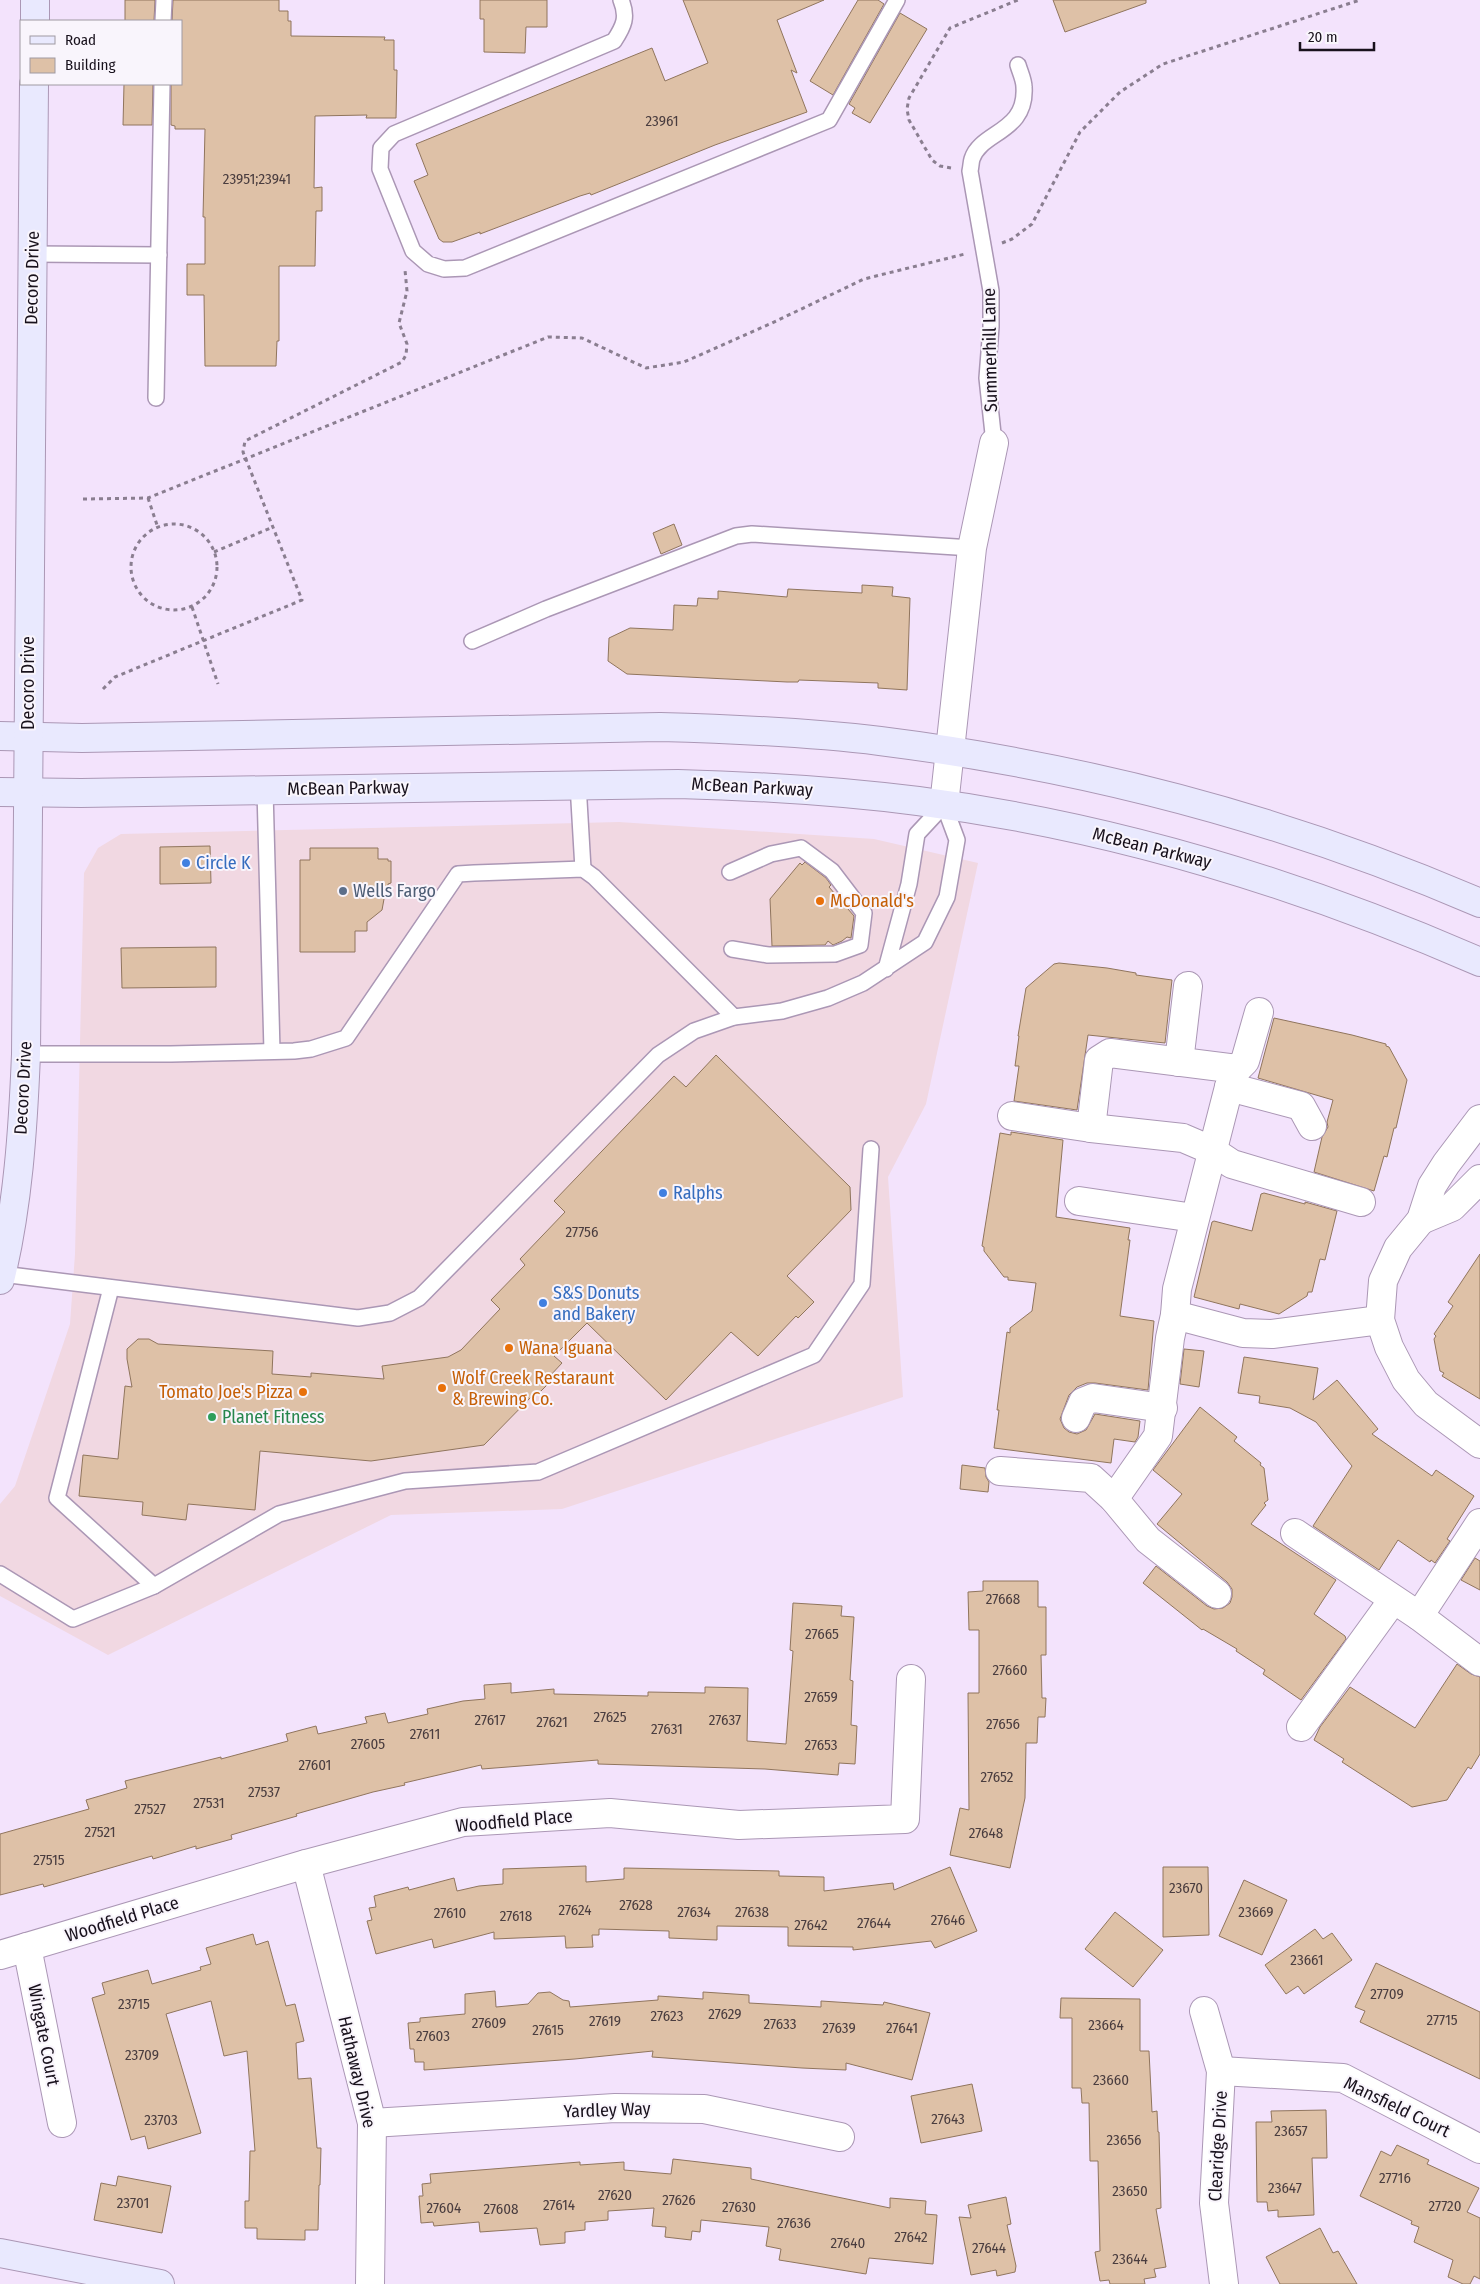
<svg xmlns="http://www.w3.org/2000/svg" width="1480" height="2284" viewBox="0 0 1480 2284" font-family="'Fira Sans Condensed',sans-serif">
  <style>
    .commercial { fill: #f1d8e2 }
    .building { fill: #dec1a7; stroke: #90755d }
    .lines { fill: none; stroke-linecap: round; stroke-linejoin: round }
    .lane-casing { stroke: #ab97b5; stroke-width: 18 }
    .street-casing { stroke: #ab97b5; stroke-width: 30 }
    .secondary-casing { stroke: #ab97b5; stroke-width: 30 }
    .path { stroke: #8a7e90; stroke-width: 3; stroke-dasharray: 4 4; stroke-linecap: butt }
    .lane { stroke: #fff; stroke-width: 15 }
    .street { stroke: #fff; stroke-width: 28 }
    .secondary { stroke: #e9e9fe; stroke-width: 28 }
    .shop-dot { fill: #3f7fe0; stroke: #f9f5fc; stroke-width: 2 }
    .service-dot { fill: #5c6f8a; stroke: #f9f5fc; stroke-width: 2 }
    .food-dot { fill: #e8710a; stroke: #f9f5fc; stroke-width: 2 }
    .leisure-dot { fill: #2e9e5b; stroke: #f9f5fc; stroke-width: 2 }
    .labels { text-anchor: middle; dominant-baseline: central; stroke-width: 4; stroke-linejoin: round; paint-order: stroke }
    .number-label { font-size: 15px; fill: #4a3d3f }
    .street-label { font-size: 18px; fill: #18111c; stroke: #f9f5fc }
    .shop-label { font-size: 18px; fill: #366cbe; stroke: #f9f5fc; text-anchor: start }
    .service-label { font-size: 18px; fill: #4e5e75; stroke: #f9f5fc; text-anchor: start }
    .food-label { font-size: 18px; fill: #c56008; stroke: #f9f5fc; text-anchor: start }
    .leisure-label { font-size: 18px; fill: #27864d; stroke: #f9f5fc; text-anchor: start }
  </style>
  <rect width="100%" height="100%" fill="#f3e3fc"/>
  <polygon class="commercial" points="619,822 874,839 978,863 926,1104 888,1177 903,1397 562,1509 391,1515 108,1655 0,1596 0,1504 15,1486 70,1324 75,1254 84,873 98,848 121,834"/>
  <g class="building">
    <polygon points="125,0 155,0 154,21 125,21"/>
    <polygon points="173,0 279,0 279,11 288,11 288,21 291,21 291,36 385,37 384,40 394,40 394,70 397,70 396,118 366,118 367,115 315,116 314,188 322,187 322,211 316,211 315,266 279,266 279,341 277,341 276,366 205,366 204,295 187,295 187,264 205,264 205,217 203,217 205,129 175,129 175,126 171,125 171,84 181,84 181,21 172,21"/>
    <polygon points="480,0 547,0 547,27 526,27 525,53 484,52 484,19 480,19"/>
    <polygon points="683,0 824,0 777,20 797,73 791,70 807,112 715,145 591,195 590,193 580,196 480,234 480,232 452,242 443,242 439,239 414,181 428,175 416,144 652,48 665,81 708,63"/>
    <polygon points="858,0 878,0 884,4 833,95 810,81"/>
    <polygon points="1053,0 1146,0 1146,3 1065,32"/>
    <polygon points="900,13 927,29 870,123 852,113 855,108 849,104"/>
    <polygon points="124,84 153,84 152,125 123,125"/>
    <polygon points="674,524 682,545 661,554 653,533"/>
    <polygon points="862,585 893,587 892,596 910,598 907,690 878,688 878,683 799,680 798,682 787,682 627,674 608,661 609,638 630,628 673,630 674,605 697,606 698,598 718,599 718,591 787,597 788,589 862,593"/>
    <polygon points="210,846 211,883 160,884 160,847"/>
    <polygon points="310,848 378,848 378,859 388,859 388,861 391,861 391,883 388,884 388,888 386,888 382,910 367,922 367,931 355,931 355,952 300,952 300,860 310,860"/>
    <polygon points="805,862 826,878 831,885 829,887 854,916 851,938 847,937 842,941 833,945 828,941 825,945 772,946 770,899 800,863 802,865"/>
    <polygon points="216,947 216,987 122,988 121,948"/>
    <polygon points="1059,963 1107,968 1136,973 1136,975 1172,980 1165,1043 1088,1035 1077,1110 1014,1101 1019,1066 1015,1066 1019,1036 1018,1036 1026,988 1054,964"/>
    <polygon points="1274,1018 1352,1035 1386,1044 1386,1046 1389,1047 1407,1080 1396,1128 1394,1128 1387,1157 1384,1156 1374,1191 1314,1172 1322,1137 1328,1127 1327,1122 1333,1100 1258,1078"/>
    <polygon points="716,1055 850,1187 851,1210 787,1276 814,1302 798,1318 796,1316 758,1356 731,1332 666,1400 587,1323 554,1356 562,1363 549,1377 552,1380 537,1395 535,1393 484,1445 371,1461 260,1451 255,1510 188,1504 186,1520 142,1515 143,1502 79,1496 83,1455 118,1459 125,1386 132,1387 127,1359 127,1349 138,1339 149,1339 158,1344 273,1351 272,1374 311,1377 311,1373 384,1379 382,1366 448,1357 461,1350 500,1309 491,1300 525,1265 520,1259 565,1212 554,1201 674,1076 686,1087"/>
    <polygon points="1011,1132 1063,1140 1056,1217 1130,1228 1128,1240 1130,1240 1120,1316 1154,1321 1148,1390 1095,1383 1087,1383 1077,1387 1069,1395 1060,1419 1064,1428 1069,1432 1077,1434 1086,1430 1095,1414 1140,1421 1138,1437 1135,1442 1114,1439 1111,1463 994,1448 999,1410 997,1410 1007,1332 1010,1333 1010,1328 1032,1311 1036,1283 1008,1280 1008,1277 1004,1277 984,1251 984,1247 982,1246 1000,1133 1011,1135"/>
    <polygon points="1264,1193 1305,1204 1305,1202 1337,1211 1325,1260 1320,1259 1312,1292 1308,1292 1307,1296 1279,1314 1240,1304 1239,1309 1194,1297 1212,1222 1214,1221 1252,1231 1261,1194"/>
    <polygon points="1480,1254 1480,1399 1442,1376 1444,1373 1440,1371 1434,1339 1436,1336 1434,1334 1453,1306 1448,1302"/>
    <polygon points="1184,1349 1204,1351 1199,1387 1180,1384"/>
    <polygon points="1244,1357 1318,1368 1313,1400 1337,1380 1378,1429 1372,1434 1432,1476 1436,1470 1474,1496 1447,1539 1450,1541 1435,1563 1431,1560 1430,1562 1398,1540 1379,1570 1313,1526 1352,1466 1316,1422 1290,1408 1259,1403 1260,1396 1238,1393"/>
    <polygon points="1200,1407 1237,1437 1234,1441 1261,1463 1260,1465 1264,1468 1268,1500 1264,1503 1266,1505 1251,1524 1336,1580 1314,1614 1345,1636 1346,1639 1301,1700 1263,1674 1265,1670 1236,1651 1237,1649 1203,1629 1202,1630 1143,1583 1156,1566 1207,1606 1214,1609 1223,1608 1230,1603 1232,1597 1232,1589 1227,1582 1157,1524 1182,1494 1153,1470"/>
    <polygon points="962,1465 985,1468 986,1477 989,1482 988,1492 960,1489"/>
    <polygon points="1475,1558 1480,1561 1480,1590 1461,1580"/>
    <polygon points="983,1581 1038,1581 1038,1607 1046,1607 1046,1655 1041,1655 1042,1698 1046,1698 1045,1717 1038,1717 1037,1743 1026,1743 1025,1798 1010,1868 950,1855 960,1808 969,1810 968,1693 979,1693 979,1630 969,1630 968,1592 983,1591"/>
    <polygon points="793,1603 842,1606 841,1616 854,1617 850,1680 853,1681 851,1725 857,1726 855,1764 839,1763 838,1775 765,1769 598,1764 598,1760 482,1769 481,1765 404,1783 405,1785 373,1792 296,1814 297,1816 231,1835 232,1839 196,1849 196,1846 153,1859 152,1856 44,1887 43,1884 0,1895 0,1834 89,1809 86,1800 127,1788 125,1781 221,1757 221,1759 288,1741 286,1734 316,1726 318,1734 367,1723 365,1717 385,1713 388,1723 428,1714 427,1709 463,1701 485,1699 484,1685 511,1683 511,1693 554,1689 554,1694 648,1696 648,1692 705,1693 705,1687 748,1688 747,1741 786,1744 793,1651 790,1650"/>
    <polygon points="1457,1664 1471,1674 1480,1677 1480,1754 1471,1769 1468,1767 1447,1800 1412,1807 1342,1762 1344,1759 1314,1740 1320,1727 1350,1687 1415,1728"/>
    <polygon points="586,1866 586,1882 624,1879 624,1868 779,1871 779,1876 824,1877 824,1891 893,1883 894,1890 950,1867 977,1931 935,1948 931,1941 853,1950 853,1947 788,1946 788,1927 717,1926 717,1940 669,1938 669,1931 599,1929 599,1935 592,1935 593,1947 566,1948 565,1936 494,1939 494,1932 434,1948 432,1939 376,1954 367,1921 372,1920 369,1908 376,1907 374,1896 408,1887 409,1890 454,1878 457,1891 479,1886 503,1884 503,1869"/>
    <polygon points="1163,1867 1208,1867 1209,1935 1163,1937"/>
    <polygon points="1244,1880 1287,1900 1262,1955 1219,1936"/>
    <polygon points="1115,1912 1163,1950 1133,1987 1085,1949"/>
    <polygon points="1315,1929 1323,1939 1332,1933 1352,1960 1304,1994 1298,1986 1286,1994 1265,1965"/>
    <polygon points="253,1934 256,1945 268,1941 286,2006 295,2004 304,2041 296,2043 298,2079 311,2078 317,2148 321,2148 320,2185 319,2185 318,2230 305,2230 305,2240 257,2239 257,2228 245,2228 245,2201 249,2201 250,2151 255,2151 247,2051 224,2056 211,2001 166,2014 201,2133 148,2149 145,2136 131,2140 92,1998 105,1994 102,1983 148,1970 152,1984 201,1970 200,1967 211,1964 206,1948"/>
    <polygon points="1376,1963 1480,2012 1480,2079 1360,2022 1365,2011 1355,2007"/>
    <polygon points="495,1991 496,2007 528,2004 538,1993 550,1992 563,2000 569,2001 570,2007 658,2000 658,1996 703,1999 703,1992 749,1995 749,2003 821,2007 821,2001 883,2005 884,2002 930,2013 912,2080 846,2063 846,2070 802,2068 652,2057 653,2051 575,2059 424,2070 424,2062 415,2062 414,2049 410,2049 408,2023 420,2022 420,2018 465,2014 465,1994"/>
    <polygon points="1061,1998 1140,1999 1140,2051 1149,2051 1152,2112 1157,2111 1158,2132 1159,2132 1161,2208 1156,2209 1166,2267 1154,2269 1156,2277 1144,2279 1145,2284 1110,2284 1109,2280 1100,2281 1095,2252 1100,2251 1098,2161 1090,2161 1089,2103 1082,2103 1081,2088 1072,2088 1072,2018 1060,2018"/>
    <polygon points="972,2084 982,2131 921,2143 911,2096"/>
    <polygon points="1326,2110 1327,2158 1312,2158 1314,2215 1278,2217 1278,2210 1268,2211 1267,2202 1257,2202 1256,2122 1272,2122 1271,2111"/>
    <polygon points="1397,2145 1429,2160 1427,2164 1479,2188 1467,2212 1480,2218 1480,2279 1474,2276 1470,2284 1463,2284 1448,2277 1453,2260 1414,2242 1419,2227 1411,2224 1412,2221 1360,2196 1381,2151 1391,2156"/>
    <polygon points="673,2159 751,2168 751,2179 890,2208 890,2198 926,2201 925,2214 937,2215 933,2264 869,2258 866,2274 779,2260 781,2249 766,2246 769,2227 701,2220 700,2232 692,2231 691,2240 665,2237 666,2227 652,2226 654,2208 608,2211 608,2220 585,2222 585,2230 565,2232 565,2243 540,2245 537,2228 480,2232 479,2222 434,2226 433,2222 421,2223 419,2196 423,2196 422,2184 431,2183 430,2174 580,2162 580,2165 624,2162 624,2170 671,2174"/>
    <polygon points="118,2176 171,2186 162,2233 94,2220 101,2183 116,2186"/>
    <polygon points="1006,2197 1011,2224 1007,2225 1016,2266 1015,2272 997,2276 996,2270 971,2275 959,2217 971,2218 968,2205"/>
    <polygon points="1320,2228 1333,2253 1338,2251 1357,2284 1280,2284 1266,2257"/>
  </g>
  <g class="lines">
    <defs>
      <g id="lane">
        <path d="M 621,0 C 628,17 624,26 614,41 L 394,134 L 381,148 L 380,169 L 413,251 L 428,264 L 444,269 L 465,268 L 829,120 L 897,0"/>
        <polyline points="163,21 164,0"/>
        <polyline points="32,254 159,255"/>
        <polyline points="156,398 162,84"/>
        <path d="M 994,443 L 987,378 L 991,327 L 991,291 L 970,171 C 971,167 971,162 972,159 C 981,131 1027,133 1024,87 C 1024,80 1020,72 1018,65"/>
        <polyline points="472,641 546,609 736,536 752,534 972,548"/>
        <polyline points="578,784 583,869"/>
        <polyline points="265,790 272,1051"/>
        <polyline points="730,872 771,854 801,848 832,871 864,913 860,945 835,954 768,955 732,949"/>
        <polyline points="26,1054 171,1054 294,1051 311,1049 346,1038 458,874 474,873 583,869 594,877 734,1017"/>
        <polyline points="2,1274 358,1318 390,1313 419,1298 658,1055 694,1031 734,1017 782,1011 828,998 863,983 925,942 947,897 957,840 944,805 917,834 909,884 886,969"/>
        <polyline points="111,1288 57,1498 154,1586"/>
        <polyline points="0,1574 73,1619 154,1586 279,1514 405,1481 538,1472 814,1355 862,1284 871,1149"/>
      </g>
      <g id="street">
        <polyline points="944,805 972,548 994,443"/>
        <polyline points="1179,1062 1188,986"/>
        <polyline points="1229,1087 1301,1106 1312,1126"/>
        <polyline points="1012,1116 1091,1128 1183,1138 1211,1150 1232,1164 1361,1202"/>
        <polyline points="1480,1119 1446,1164 1432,1186 1421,1220 1398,1248 1383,1281 1380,1320 1389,1347 1406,1380 1426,1404 1480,1444"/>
        <polyline points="1091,1128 1099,1060 1110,1053 1237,1069"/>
        <polyline points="1079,1201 1194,1218"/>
        <polyline points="1421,1220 1452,1207 1480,1179"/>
        <polyline points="1175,1315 1243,1333 1272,1334 1380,1320"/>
        <polyline points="1076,1418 1083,1402 1093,1398 1163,1408"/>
        <polyline points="1000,1471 1091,1478 1114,1499 1148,1540 1217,1594"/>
        <polyline points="1114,1499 1158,1436 1170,1338 1175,1315 1177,1289 1229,1087 1237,1069 1245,1061 1259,1012"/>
        <polyline points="1295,1533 1419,1616 1480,1662"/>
        <polyline points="1419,1616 1480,1523"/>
        <polyline points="1301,1727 1393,1600"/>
        <polyline points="306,1864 372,2123 370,2284"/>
        <polyline points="27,1947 62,2123"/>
        <polyline points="0,1955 306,1864 463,1822 610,1813 739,1825 905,1819 911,1679"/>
        <polyline points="1204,2011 1221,2071 1214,2203 1224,2284"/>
        <polyline points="1221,2071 1343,2078 1480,2149"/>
        <polyline points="372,2123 615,2108 704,2109 840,2137"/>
      </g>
      <g id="secondary">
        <polyline points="35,21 35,0"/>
        <path d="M 0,736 L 82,738 L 660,727 C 734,729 807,732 880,741 C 1087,767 1288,820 1480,903"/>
        <path d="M 0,792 L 81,793 L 678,784 C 759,786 838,791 918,801 C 1113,826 1301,884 1480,962"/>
        <path d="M 0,1280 C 18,1206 23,1129 26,1054 L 34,84"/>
        <polyline points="0,2253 160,2284"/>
      </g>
    </defs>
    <use href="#lane" class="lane-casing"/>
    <use href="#street" class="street-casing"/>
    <use href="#secondary" class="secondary-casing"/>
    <g class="path">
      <polyline points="951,168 940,166 932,160 909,120 907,109 909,98 950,28 1018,0"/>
      <polyline points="1002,243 1012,239 1032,224 1080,132 1120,92 1163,64 1360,0"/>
      <polyline points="148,498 158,528"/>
      <polyline points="83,499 148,498 548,337 582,338 646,368 684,362 772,323 864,279 965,254"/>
      <circle cx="174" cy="567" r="43"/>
      <polyline points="214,552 273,527"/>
      <polyline points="192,607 218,684"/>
      <polyline points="103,689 115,677 302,600 243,452 245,441 402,362 406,355 407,344 399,323 407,291 405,270"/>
    </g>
    <use href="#lane" class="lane"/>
    <use href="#street" class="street"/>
    <use href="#secondary" class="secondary"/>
  </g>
  <g class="shop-dot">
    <circle cx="186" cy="863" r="5"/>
    <circle cx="663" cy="1193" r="5"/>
    <circle cx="543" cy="1303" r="5"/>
  </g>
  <circle class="service-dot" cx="343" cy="891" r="5"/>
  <g class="food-dot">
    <circle cx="820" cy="901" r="5"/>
    <circle cx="509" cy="1348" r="5"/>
    <circle cx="442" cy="1388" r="5"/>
    <circle cx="303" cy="1392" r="5"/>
  </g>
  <circle class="leisure-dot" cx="212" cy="1417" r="5"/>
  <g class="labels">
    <g class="number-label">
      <text x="662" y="121">23961</text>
      <text x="257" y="179">23951;23941</text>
      <text x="582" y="1232">27756</text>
      <text x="1003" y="1599">27668</text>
      <text x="822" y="1634">27665</text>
      <text x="1010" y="1670">27660</text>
      <text x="821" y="1697">27659</text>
      <text x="610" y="1717">27625</text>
      <text x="490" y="1720">27617</text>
      <text x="725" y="1720">27637</text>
      <text x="552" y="1722">27621</text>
      <text x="1003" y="1724">27656</text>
      <text x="667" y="1729">27631</text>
      <text x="425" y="1734">27611</text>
      <text x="368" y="1744">27605</text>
      <text x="821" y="1745">27653</text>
      <text x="315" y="1765">27601</text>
      <text x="997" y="1777">27652</text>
      <text x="264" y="1792">27537</text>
      <text x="209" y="1803">27531</text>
      <text x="150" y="1809">27527</text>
      <text x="100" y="1832">27521</text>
      <text x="986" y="1833">27648</text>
      <text x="49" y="1860">27515</text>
      <text x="1186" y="1888">23670</text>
      <text x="636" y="1905">27628</text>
      <text x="575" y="1910">27624</text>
      <text x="694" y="1912">27634</text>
      <text x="752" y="1912">27638</text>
      <text x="1256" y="1912">23669</text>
      <text x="450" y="1913">27610</text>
      <text x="516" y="1916">27618</text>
      <text x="948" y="1920">27646</text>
      <text x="874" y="1923">27644</text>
      <text x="811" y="1925">27642</text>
      <text x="1307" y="1960">23661</text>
      <text x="1387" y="1994">27709</text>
      <text x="134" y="2004">23715</text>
      <text x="725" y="2014">27629</text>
      <text x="667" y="2016">27623</text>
      <text x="1442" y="2020">27715</text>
      <text x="605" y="2021">27619</text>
      <text x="489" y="2023">27609</text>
      <text x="780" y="2024">27633</text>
      <text x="1106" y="2025">23664</text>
      <text x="839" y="2028">27639</text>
      <text x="902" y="2028">27641</text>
      <text x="548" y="2030">27615</text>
      <text x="433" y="2036">27603</text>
      <text x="142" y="2055">23709</text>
      <text x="1111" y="2080">23660</text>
      <text x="948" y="2119">27643</text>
      <text x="161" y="2120">23703</text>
      <text x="1291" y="2131">23657</text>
      <text x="1124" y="2140">23656</text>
      <text x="1395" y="2178">27716</text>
      <text x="1285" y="2188">23647</text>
      <text x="1130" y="2191">23650</text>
      <text x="615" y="2195">27620</text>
      <text x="679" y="2200">27626</text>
      <text x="133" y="2203">23701</text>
      <text x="559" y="2205">27614</text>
      <text x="1445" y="2206">27720</text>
      <text x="739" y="2207">27630</text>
      <text x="444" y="2208">27604</text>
      <text x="501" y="2209">27608</text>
      <text x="794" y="2223">27636</text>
      <text x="911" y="2237">27642</text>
      <text x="848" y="2243">27640</text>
      <text x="989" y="2248">27644</text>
      <text x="1130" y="2259">23644</text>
    </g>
    <g class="street-label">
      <text transform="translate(32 278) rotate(-89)">Decoro Drive</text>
      <text transform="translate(990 350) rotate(-91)">Summerhill Lane</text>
      <text transform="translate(28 683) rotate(-90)">Decoro Drive</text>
      <text transform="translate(752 787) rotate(3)">McBean Parkway</text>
      <text transform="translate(348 788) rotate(-1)">McBean Parkway</text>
      <text transform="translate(1152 848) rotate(14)">McBean Parkway</text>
      <text transform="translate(23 1088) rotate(-87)">Decoro Drive</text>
      <text transform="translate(514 1821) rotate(-5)">Woodfield Place</text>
      <text transform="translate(122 1919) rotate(-17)">Woodfield Place</text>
      <text transform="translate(44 2035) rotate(79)">Wingate Court</text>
      <text transform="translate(357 2072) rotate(77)">Hathaway Drive</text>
      <text transform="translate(1397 2107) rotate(26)">Mansfield Court</text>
      <text transform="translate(607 2110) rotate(-2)">Yardley Way</text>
      <text transform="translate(1218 2146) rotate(-87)">Clearidge Drive</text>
    </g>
    <g class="shop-label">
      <text x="196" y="863">Circle K</text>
      <text x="673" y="1193">Ralphs</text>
      <text x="553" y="1293">S&amp;S Donuts<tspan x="553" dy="21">and Bakery</tspan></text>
    </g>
    <g class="service-label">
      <text x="353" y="891">Wells Fargo</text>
    </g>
    <g class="food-label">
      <text x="830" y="901">McDonald's</text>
      <text x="519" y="1348">Wana Iguana</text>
      <text x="452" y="1378">Wolf Creek Restaraunt<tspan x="452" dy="21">&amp; Brewing Co.</tspan></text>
      <text x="293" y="1392" text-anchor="end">Tomato Joe's Pizza</text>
    </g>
    <g class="leisure-label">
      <text x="222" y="1417">Planet Fitness</text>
    </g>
  </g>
  <rect x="20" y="20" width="162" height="65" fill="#f9f5fc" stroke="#9f9aa2"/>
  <rect x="30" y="36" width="25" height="8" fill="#e9e9fe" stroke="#9f9aa2"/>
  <text x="65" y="45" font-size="15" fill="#18111c">Road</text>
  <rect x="30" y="58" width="25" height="15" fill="#dec1a7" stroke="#9f9aa2"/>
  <text x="65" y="70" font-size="15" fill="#18111c">Building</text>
  <path d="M1300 42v8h74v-8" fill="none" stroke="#18111c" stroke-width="2.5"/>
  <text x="1308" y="42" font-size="15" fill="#18111c" stroke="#f9f5fc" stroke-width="4" paint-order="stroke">20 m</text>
</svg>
